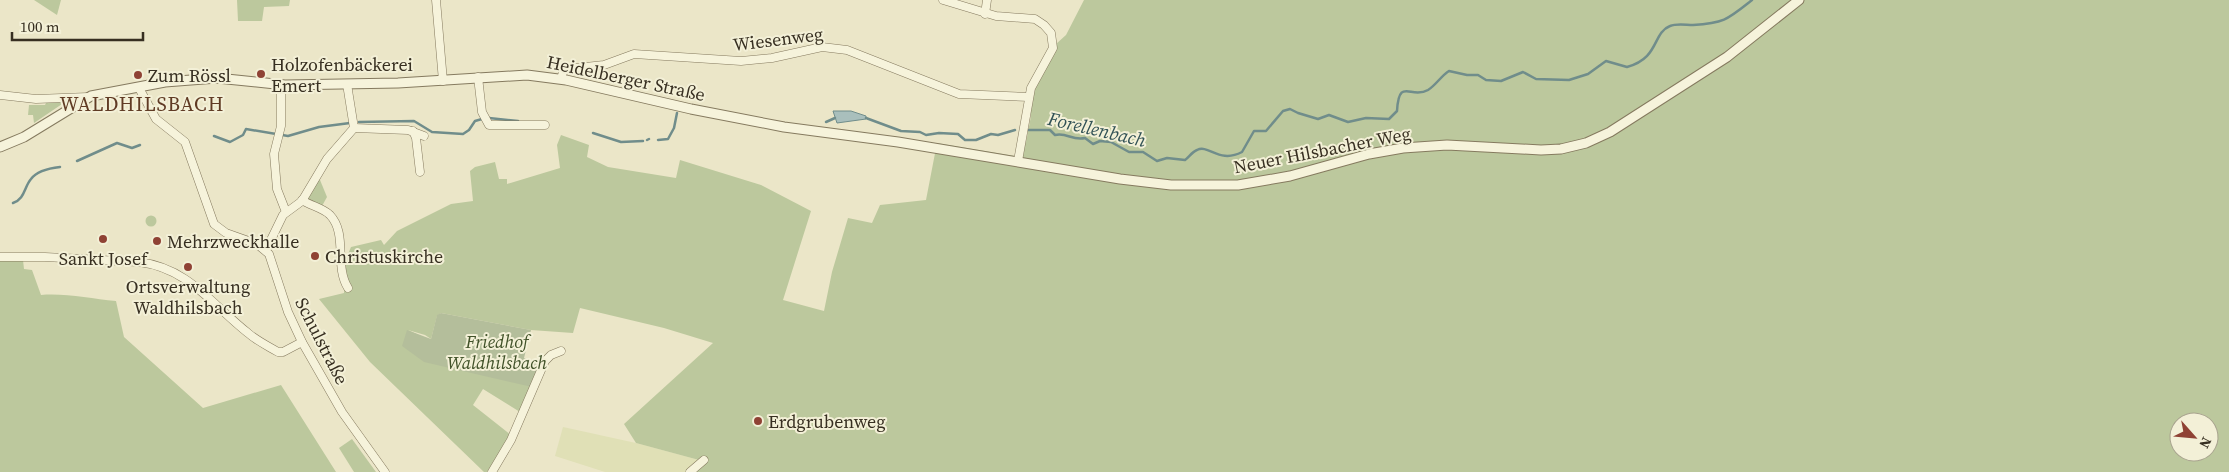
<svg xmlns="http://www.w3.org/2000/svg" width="2229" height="472" viewBox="0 0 2229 472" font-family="'Source Serif 4',serif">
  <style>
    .farmland { fill: #e0e0b6 }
    .green { fill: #bcc89d; fill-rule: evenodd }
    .cemetery { fill: #b4be9b }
    .water { fill: #a9bfbc; stroke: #708d8b }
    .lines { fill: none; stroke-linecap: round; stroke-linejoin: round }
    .stream { stroke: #708d8b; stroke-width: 2.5 }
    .minor-casing { stroke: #857a5f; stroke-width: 9 }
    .tertiary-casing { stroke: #857a5f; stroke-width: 11 }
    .minor { stroke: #f6f3db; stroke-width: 8 }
    .tertiary { stroke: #f6f3db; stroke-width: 9 }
    .poi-dot { fill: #8f4234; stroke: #f3f0d7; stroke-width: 2 }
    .labels { text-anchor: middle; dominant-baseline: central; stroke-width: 4; stroke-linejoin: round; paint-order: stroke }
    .street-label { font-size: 18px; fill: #372f21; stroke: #f3f0d7 }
    .poi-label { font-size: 18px; fill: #372f21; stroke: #f3f0d7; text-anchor: start }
    .park-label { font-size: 18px; font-style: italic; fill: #415229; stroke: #f3f0d7 }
    .water-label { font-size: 19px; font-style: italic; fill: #325256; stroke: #f3f0d7 }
    .quarter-label { font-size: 20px; letter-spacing: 1px; fill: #603b24; stroke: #f3f0d7 }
  </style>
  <rect width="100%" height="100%" fill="#ebe6c8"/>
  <polygon class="farmland" points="563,427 636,443 699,460 687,472 605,472 555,456"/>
  <g class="green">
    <polygon points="34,0 61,0 57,15"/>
    <polygon points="237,0 290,0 289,6 264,7 262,21 238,21"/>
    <path d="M 1084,0 L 2229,0 L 2229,472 L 694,472 L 708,458 L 699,460 L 636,443 L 624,424 L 713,343 L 664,328 L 580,308 L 573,333 L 531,330 L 441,313 L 437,316 L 431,339 L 425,335 L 408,330 L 532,387 L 520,412 L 483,389 L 473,405 L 511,435 L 487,472 L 484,472 L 370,362 L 319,299 L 344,293 L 345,272 L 343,266 L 351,247 L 381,240 L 384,245 L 397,231 L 451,204 L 473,201 L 470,171 L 475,167 L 495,162 L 499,179 L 507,179 L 507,184 L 560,168 L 557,145 L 561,135 L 589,145 L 587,157 L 608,167 L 676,178 L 680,160 L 761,185 L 811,211 L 783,300 L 824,311 L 832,272 L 848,218 L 872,223 L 880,205 L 926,200 L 937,143 L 1015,156 L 1026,142 L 1031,116 L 1029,97 L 1056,44 L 1066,35 ZM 2179,422 L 2209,422 L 2209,452 L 2179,452 Z"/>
    <polygon points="65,102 34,123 33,115 28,115 29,105 45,105 46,103"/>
    <polygon points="320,180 327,197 322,206 308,200 307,197 317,181"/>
    <circle cx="151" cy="221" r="5.5"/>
    <path d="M 0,260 L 23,260 L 24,269 L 32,270 L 41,295 C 66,293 91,299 116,301 L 124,337 L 203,408 L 281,385 L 336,472 L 0,472 Z"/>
    <polygon points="352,439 376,472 354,472 339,448"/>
  </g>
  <polygon class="cemetery" points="441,313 531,330 524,358 539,362 532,387 424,362 402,346 407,330 431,339 437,315"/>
  <polygon class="water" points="833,111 851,111 866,116 866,119 837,123"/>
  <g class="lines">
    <g class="stream">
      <polyline points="489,118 518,121"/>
      <polyline points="866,118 901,131 920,132 926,135 939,133 958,134 965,140 976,140 991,134 998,135 1015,130"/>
      <polyline points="359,122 414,121 432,132 463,134 469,130 475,121 482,119"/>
      <polyline points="826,122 835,118"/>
      <path d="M 1028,130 L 1050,130 L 1055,135 C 1067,132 1072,141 1085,138 L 1093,144 L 1100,141 L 1111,142 L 1129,152 L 1143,152 L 1157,161 L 1167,158 L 1185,160 C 1189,157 1192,152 1197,150 C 1209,144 1219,164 1242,152 L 1254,131 L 1266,131 L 1283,111 L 1290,109 L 1298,113 L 1318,119 L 1329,115 L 1348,122 L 1366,118 L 1389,119 L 1397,111 C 1399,76 1411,100 1428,90 C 1436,85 1441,76 1449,71 L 1467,75 L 1478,75 L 1486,80 L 1501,81 L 1523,72 L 1536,79 L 1569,80 L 1588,74 L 1606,61 L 1627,67 C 1660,58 1652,33 1670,26 C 1677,23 1686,25 1693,25 C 1725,23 1728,19 1752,0"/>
      <polyline points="593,133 621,142 643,141"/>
      <polyline points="214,136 230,142 243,135 246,129 288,136 319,127 350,123"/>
      <polyline points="647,140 649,139"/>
      <polyline points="658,140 668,139 674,128 677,113"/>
      <polyline points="77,161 117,143 132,148 140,145"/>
      <path d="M 13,203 C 25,199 24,187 31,179 C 37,171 51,168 60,167"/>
    </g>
    <defs>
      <g id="minor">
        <polyline points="436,0 443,81"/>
        <polyline points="943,0 996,16 1035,19 1044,25 1051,33 1053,48 1031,88 1018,161"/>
        <polyline points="985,14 987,0"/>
        <polyline points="478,77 482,112 489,125 545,125"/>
        <polyline points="561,79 563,72 567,69 604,65 634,54 741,61 772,58 822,47 847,50 959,94 1029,97"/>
        <polyline points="281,84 281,126 274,154 277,189 286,212"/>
        <polyline points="139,88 156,119 185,142 214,224 226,233 257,244 269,254 288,312 302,342 342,412 385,472"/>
        <polyline points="0,95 36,99 88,97"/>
        <polyline points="354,128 408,130 424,136"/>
        <polyline points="413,131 416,138 420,172"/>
        <path d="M 302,200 C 311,206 323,208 330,215 C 348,234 334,266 348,288"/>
        <polyline points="266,250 283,215 302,201 327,159 354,128 347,84"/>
        <path d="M 0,257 L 45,257 L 139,262 C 189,268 212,305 248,333 C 257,341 268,346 278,352 L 283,352 L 302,342"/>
        <polyline points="492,472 511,440 545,361 551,355 561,351"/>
        <polyline points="690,472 704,460"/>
      </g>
      <polyline id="tertiary" points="0,147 24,137 91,96 165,82 217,78 285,85 398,83 527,75 566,80 691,109 784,127 898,142 1120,179 1171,185 1238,185 1290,176 1369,154 1403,148 1447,145 1541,150 1561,149 1586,143 1610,132 1727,57 1799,0"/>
    </defs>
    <use href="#minor" class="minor-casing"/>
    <use href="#tertiary" class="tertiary-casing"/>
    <use href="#minor" class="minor"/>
    <use href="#tertiary" class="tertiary"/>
  </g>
  <g class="poi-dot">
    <circle cx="261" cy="74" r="5"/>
    <circle cx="138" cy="75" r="5"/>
    <circle cx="103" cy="239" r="5"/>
    <circle cx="157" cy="241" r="5"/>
    <circle cx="315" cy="256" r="5"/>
    <circle cx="188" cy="267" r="5"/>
    <circle cx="758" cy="421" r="5"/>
  </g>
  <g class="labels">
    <g class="street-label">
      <text transform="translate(778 39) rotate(-7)">Wiesenweg</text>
      <text transform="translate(626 78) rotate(12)">Heidelberger Straße</text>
      <text transform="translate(1322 150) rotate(-11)">Neuer Hilsbacher Weg</text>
      <text transform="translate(322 341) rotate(63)">Schulstraße</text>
    </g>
    <g class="poi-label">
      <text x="271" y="64">Holzofenbäckerei<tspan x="271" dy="21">Emert</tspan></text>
      <text x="148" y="75">Zum Rössl</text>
      <text x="167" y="241">Mehrzweckhalle</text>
      <text x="325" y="256">Christuskirche</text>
      <text x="103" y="258" text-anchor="middle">Sankt Josef</text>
      <text x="188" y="286" text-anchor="middle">Ortsverwaltung<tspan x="188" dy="21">Waldhilsbach</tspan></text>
      <text x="768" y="421">Erdgrubenweg</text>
    </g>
    <g class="park-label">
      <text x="497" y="341">Friedhof<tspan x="497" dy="21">Waldhilsbach</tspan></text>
    </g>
    <g class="water-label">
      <text transform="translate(1097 129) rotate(13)">Forellenbach</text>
    </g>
    <g class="quarter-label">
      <text x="142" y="104">WALDHILSBACH</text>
    </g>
  </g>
  <g transform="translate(2194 437) rotate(117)"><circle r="24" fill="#f3f0d7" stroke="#a8a38e"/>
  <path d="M0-4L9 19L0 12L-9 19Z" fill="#8f4234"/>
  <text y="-8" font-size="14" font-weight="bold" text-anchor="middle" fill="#372f21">N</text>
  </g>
  <path d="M12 32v8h131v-8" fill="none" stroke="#372f21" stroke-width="2.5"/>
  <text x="20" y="32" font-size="15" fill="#372f21" stroke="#f3f0d7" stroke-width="4" paint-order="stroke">100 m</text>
</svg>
